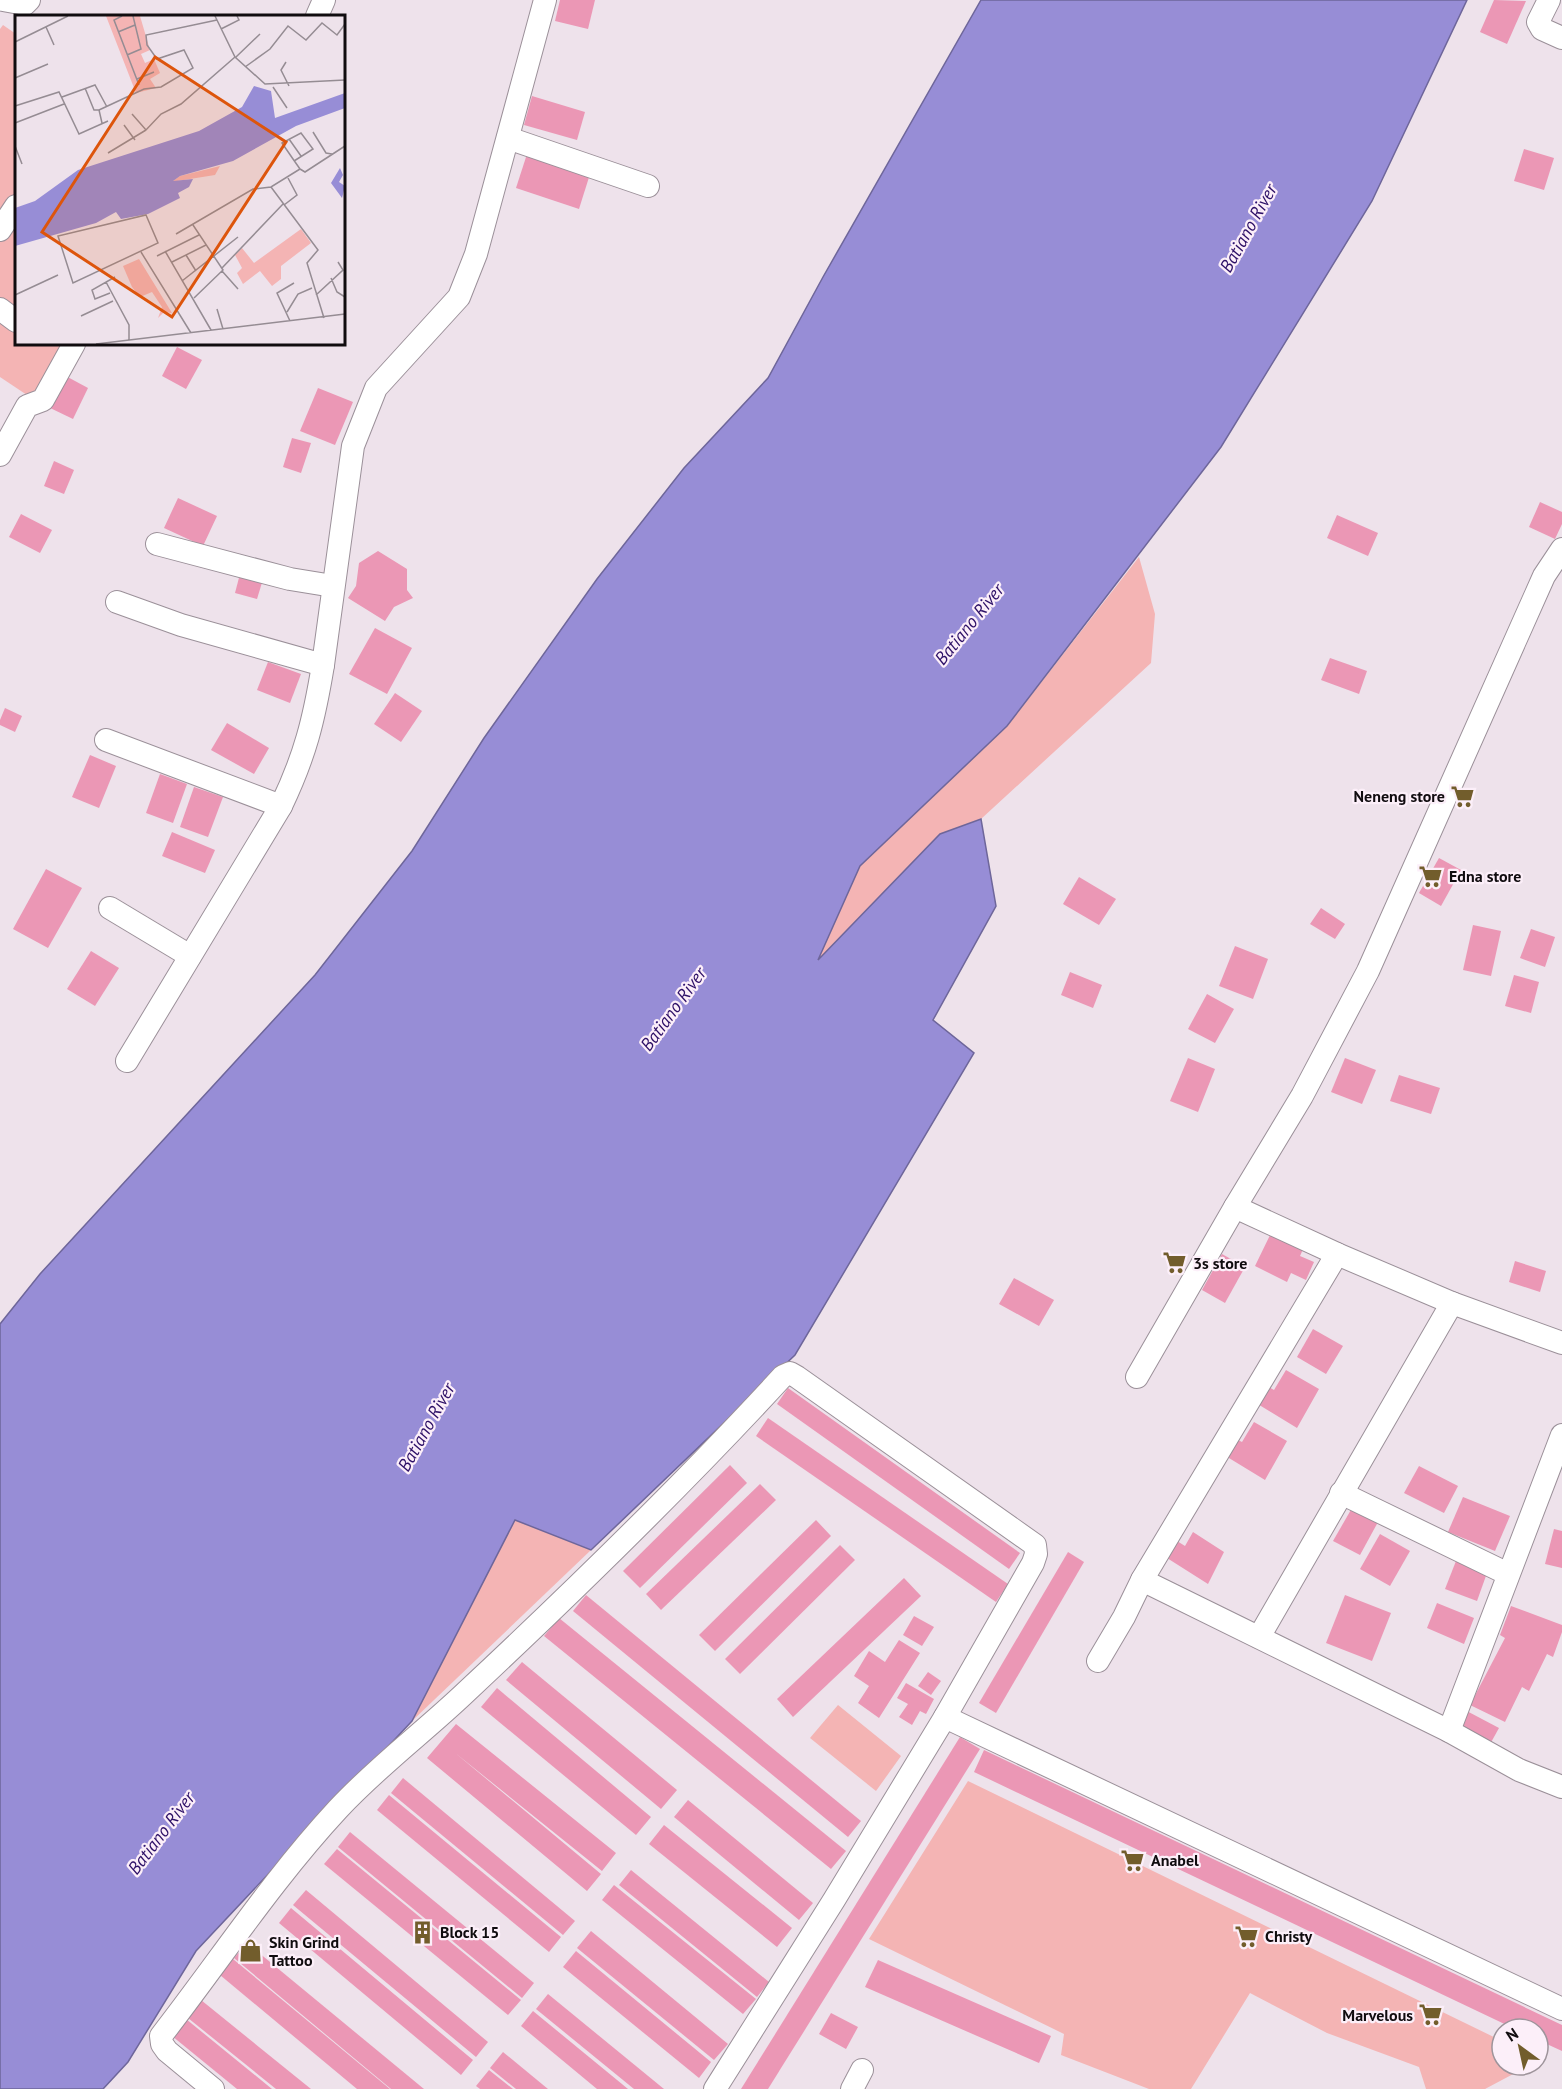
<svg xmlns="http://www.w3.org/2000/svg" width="1562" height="2089" viewBox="0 0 1562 2089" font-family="'PT Sans',sans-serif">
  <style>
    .green { fill: #f4b4b4 }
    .water { fill: #978dd6; stroke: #6e669a; stroke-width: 1.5 }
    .building { fill: #eb97b5 }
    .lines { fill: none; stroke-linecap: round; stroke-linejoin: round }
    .street-casing { stroke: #9b9099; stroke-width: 24 }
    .street { stroke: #fff; stroke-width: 22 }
    .labels { text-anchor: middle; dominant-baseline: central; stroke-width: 4.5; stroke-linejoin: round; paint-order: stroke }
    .poi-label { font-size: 16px; font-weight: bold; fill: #100c0f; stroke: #fceff9; text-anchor: start }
    .water-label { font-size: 18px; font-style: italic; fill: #2d1067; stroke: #fceff9 }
    .inset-road { fill: none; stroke: #958c93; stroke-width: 1.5 }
    .view { fill: #dd550c; fill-opacity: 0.15; stroke: #dd550c; stroke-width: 3 }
    .inset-edge { fill: none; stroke: #100c0f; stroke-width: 3 }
  </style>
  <rect width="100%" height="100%" fill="#eee2eb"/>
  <g class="green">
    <polygon points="3,25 16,34 16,344 68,344 36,401 0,377 0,29"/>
    <polygon points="1139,557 1155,614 1151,663 981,819 940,834 817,961 860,865 1007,726"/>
    <polygon points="515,1520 591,1550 412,1721"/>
    <polygon points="838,1705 901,1756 876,1791 810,1738"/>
    <polygon points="968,1781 1502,2041 1502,2065 1530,2065 1485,2089 1426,2089 1419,2067 1327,2033 1250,1993 1191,2089 1149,2089 1061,2055 1064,2034 869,1939"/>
  </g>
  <polygon class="water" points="981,0 1467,0 1372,201 1221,447 1007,726 860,866 818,960 940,834 981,819 996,906 933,1020 974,1053 795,1355 591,1550 515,1520 412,1721 196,1951 128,2062 103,2089 0,2089 0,1324 40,1274 315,975 412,851 484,738 597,579 684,468 768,378 823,277"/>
  <g class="building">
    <polygon points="560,0 595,0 588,29 555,21"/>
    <polygon points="1494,0 1526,1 1507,44 1480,32"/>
    <polygon points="532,96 585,112 577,140 524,125"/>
    <polygon points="1524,149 1554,158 1544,190 1514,181"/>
    <polygon points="527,154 590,174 579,209 516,188"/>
    <polygon points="177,347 202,360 186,389 162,376"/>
    <polygon points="62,374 88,388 73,419 46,406"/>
    <polygon points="318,388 353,402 335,445 300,431"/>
    <polygon points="292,438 311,443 301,473 283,467"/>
    <polygon points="54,461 74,470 64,494 44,486"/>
    <polygon points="178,498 217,516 203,546 164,528"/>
    <polygon points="1540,502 1562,512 1562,524 1555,539 1529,527"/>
    <polygon points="21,514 52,530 40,553 9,537"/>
    <polygon points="1337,515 1378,533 1368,556 1327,538"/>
    <polygon points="378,551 407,569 407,590 413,598 394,607 385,621 348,598 356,586 359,563"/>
    <polygon points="241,570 264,576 257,599 235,593"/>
    <polygon points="375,628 412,648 387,694 349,674"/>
    <polygon points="1330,658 1367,671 1359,694 1321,680"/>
    <polygon points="268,662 301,674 290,703 257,690"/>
    <polygon points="395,693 422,711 401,742 374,724"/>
    <polygon points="5,708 22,716 15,732 0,725 0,720"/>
    <polygon points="227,723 269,748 254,774 211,750"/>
    <polygon points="90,755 116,766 99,808 72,797"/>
    <polygon points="160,774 187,784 173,823 146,813"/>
    <polygon points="194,787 223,797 208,837 180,827"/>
    <polygon points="172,832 215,850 205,873 162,856"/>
    <polygon points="1439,858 1461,870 1441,906 1419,893"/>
    <polygon points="46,869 82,888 48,948 13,929"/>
    <polygon points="1079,877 1116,899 1099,925 1063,904"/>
    <polygon points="1321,908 1345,924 1335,939 1310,924"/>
    <polygon points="1473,925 1501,931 1491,976 1463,970"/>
    <polygon points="1531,929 1555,937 1545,967 1520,958"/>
    <polygon points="1235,946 1268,959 1253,999 1219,986"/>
    <polygon points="91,951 119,968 95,1006 67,989"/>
    <polygon points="1070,972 1102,985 1093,1008 1061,995"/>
    <polygon points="1514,975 1539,982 1531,1013 1505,1006"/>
    <polygon points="1207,994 1234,1009 1215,1043 1188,1029"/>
    <polygon points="1188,1058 1215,1069 1198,1112 1170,1101"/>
    <polygon points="1345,1058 1376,1070 1362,1104 1331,1092"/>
    <polygon points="1399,1075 1440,1088 1431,1114 1390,1101"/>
    <polygon points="1272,1231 1304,1247 1300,1256 1314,1262 1306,1280 1291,1273 1287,1282 1255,1266"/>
    <polygon points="1222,1254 1245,1267 1225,1303 1202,1290"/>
    <polygon points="1515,1261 1546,1271 1540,1292 1509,1282"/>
    <polygon points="1014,1278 1054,1300 1039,1326 999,1304"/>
    <polygon points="1313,1329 1343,1346 1326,1374 1297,1357"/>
    <polygon points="1286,1370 1319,1389 1297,1428 1256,1403 1267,1386 1274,1390"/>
    <polygon points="788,1388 1020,1553 1009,1569 777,1404"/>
    <polygon points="768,1418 1008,1584 996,1602 756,1436"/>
    <polygon points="1254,1422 1287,1441 1265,1480 1224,1455 1234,1438 1242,1442"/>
    <polygon points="730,1465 747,1483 640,1588 623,1571"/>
    <polygon points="1419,1466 1458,1486 1444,1513 1404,1493"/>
    <polygon points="760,1484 776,1500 661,1610 646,1594"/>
    <polygon points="1463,1497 1510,1516 1495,1551 1448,1532"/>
    <polygon points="1352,1508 1378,1522 1360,1555 1333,1541"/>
    <polygon points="816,1520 831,1536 715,1651 699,1635"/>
    <polygon points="1554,1529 1562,1531 1562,1568 1545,1564"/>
    <polygon points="1193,1532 1224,1552 1208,1584 1167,1558 1177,1541 1185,1546"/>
    <polygon points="1380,1534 1410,1551 1390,1586 1360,1569"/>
    <polygon points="840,1545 855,1560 740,1674 725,1659"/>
    <polygon points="1068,1552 1084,1562 996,1713 979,1703"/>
    <polygon points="1456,1561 1487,1573 1477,1601 1445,1589"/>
    <polygon points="904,1578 921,1596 793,1717 777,1699"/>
    <polygon points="586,1595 861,1821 848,1837 573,1611"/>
    <polygon points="1345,1595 1391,1613 1372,1661 1326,1643"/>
    <polygon points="1437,1603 1474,1618 1464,1644 1427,1628"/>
    <polygon points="1511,1606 1562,1625 1562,1632 1553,1657 1547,1654 1529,1691 1522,1687 1505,1722 1470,1705 1505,1638 1500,1635"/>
    <polygon points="914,1616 934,1627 922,1646 903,1635"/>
    <polygon points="559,1618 846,1851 831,1869 544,1636"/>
    <polygon points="899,1640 920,1653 879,1718 858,1703 869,1686 854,1676 869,1651 885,1662"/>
    <polygon points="522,1662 677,1790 661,1809 506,1680"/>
    <polygon points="928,1672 941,1681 931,1695 918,1686"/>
    <polygon points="906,1683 934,1699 926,1714 920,1711 912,1725 899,1717 908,1704 897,1698"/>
    <polygon points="497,1688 651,1817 636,1835 481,1707"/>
    <polygon points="1463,1709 1499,1728 1489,1746 1453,1727"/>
    <polygon points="456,1724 616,1853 602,1871 454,1752 601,1874 587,1891 427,1758"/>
    <polygon points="960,1737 980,1749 768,2089 741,2089"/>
    <polygon points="984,1750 1562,2025 1562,2051 1538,2040 1538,2029 1515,2029 974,1772"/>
    <polygon points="403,1778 575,1921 563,1935 391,1793"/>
    <polygon points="389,1795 561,1937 549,1952 377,1810"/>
    <polygon points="688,1800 813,1903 799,1920 674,1817"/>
    <polygon points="664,1825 792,1928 777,1947 649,1844"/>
    <polygon points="350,1832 534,1983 522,1998 338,1847"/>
    <polygon points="337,1849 521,2000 508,2015 324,1864"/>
    <polygon points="631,1870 769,1982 757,1997 619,1885"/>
    <polygon points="614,1885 756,1999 743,2014 602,1900"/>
    <polygon points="306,1890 488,2042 476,2057 293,1905"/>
    <polygon points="291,1908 473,2060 461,2075 279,1923"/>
    <polygon points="591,1931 728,2044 714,2060 577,1948"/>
    <polygon points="247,1943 424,2089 391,2089 234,1958"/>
    <polygon points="576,1951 711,2062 699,2078 563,1967"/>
    <polygon points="233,1959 390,2089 357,2089 220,1975"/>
    <polygon points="878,1960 1051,2036 1039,2063 865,1987"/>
    <polygon points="548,1994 664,2089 634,2089 536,2009"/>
    <polygon points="201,2000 311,2089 276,2089 188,2018"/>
    <polygon points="533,2011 628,2089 597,2089 521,2026"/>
    <polygon points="831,2013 858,2027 846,2049 819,2034"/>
    <polygon points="186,2019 272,2089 237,2089 172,2036"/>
    <polygon points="503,2052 548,2089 516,2089 490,2068"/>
    <polygon points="489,2070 513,2089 480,2089 476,2086"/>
  </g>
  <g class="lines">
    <defs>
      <g id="street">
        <polyline points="3,0 25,4 29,0"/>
        <polyline points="1549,0 1538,22 1542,29 1562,38"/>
        <polyline points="317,16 324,0"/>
        <polyline points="508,138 648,186"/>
        <polyline points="0,230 16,206"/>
        <polyline points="0,309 16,321"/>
        <polyline points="0,455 27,406 43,400 74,344"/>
        <polyline points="157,544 290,579 333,586"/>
        <polyline points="117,602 181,625 323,665 353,446 376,388 459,297 476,254 545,0"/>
        <polyline points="106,740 281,806"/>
        <polyline points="110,908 190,956"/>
        <path d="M 127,1061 L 281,806 C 305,756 314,720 323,665"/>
        <polyline points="1235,1207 1337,1254 1452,1303 1562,1343"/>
        <polyline points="1137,1377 1235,1207 1302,1096 1368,971 1544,576 1562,549"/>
        <polyline points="1341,1493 1508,1574"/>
        <polyline points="1142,1580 1449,1731 1519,1770 1562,1787"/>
        <polyline points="1259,1637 1452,1303"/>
        <polyline points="1098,1661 1124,1617 1142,1580 1337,1254"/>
        <polyline points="945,1717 1562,2009"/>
        <polyline points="1449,1731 1562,1435"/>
        <path d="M 213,2089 L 167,2051 L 162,2044 L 161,2036 C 220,1960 273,1879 338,1809 C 378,1766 424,1732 466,1692 C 575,1590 682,1486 783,1376 L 790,1373 L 797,1377 L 1035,1545 L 1036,1554 L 1033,1563 L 945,1717 L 834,1900 L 715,2089"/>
        <polyline points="852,2089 862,2070"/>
      </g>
    </defs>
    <use href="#street" class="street-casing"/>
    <use href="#street" class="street"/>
  </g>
  <defs>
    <symbol id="supermarket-bare" viewBox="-9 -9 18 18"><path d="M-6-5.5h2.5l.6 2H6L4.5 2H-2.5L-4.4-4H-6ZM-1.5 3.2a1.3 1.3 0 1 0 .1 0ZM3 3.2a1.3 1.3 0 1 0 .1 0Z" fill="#725d2c" stroke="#fceff9" stroke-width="2.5" paint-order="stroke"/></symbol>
    <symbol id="building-bare" viewBox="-9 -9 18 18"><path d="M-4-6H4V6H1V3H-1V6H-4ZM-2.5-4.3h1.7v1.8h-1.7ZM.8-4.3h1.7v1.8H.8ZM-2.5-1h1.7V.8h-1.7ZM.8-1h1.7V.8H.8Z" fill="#725d2c" stroke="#fceff9" stroke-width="2.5" paint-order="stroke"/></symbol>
    <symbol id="shop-bare" viewBox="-9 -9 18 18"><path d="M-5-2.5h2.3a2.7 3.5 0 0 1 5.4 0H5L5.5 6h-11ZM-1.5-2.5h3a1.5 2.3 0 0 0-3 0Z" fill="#725d2c" stroke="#fceff9" stroke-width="2.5" paint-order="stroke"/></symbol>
  </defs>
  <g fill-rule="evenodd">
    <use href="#supermarket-bare" x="1446" y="780" width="33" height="33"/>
    <use href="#supermarket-bare" x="1414" y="860" width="33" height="33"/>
    <use href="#supermarket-bare" x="1158" y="1246" width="33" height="33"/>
    <use href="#supermarket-bare" x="1116" y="1844" width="33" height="33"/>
    <use href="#building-bare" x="406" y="1916" width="33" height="33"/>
    <use href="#supermarket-bare" x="1230" y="1920" width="33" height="33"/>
    <use href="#shop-bare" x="234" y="1934" width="33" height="33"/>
    <use href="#supermarket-bare" x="1414" y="1998" width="33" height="33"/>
  </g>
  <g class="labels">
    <g class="poi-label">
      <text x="1445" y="796" text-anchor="end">Neneng store</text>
      <text x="1449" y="876">Edna store</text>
      <text x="1193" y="1263">3s store</text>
      <text x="1151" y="1860">Anabel</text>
      <text x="440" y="1932">Block 15</text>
      <text x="1265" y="1936">Christy</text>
      <text x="269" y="1942">Skin Grind<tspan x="269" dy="18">Tattoo</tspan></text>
      <text x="1413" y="2015" text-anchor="end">Marvelous</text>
    </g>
    <g class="water-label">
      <text transform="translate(1248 228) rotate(-61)">Batiano River</text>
      <text transform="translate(969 624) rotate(-51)">Batiano River</text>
      <text transform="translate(673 1009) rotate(-54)">Batiano River</text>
      <text transform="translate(426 1427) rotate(-61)">Batiano River</text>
      <text transform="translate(161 1833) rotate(-53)">Batiano River</text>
    </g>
  </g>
  <g transform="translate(15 15)">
    <rect width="330" height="330" fill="#eee2eb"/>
    <path d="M 91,1 L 125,1 L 135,35 L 126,39 L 130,48 L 139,44 L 145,58 L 135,64 L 141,73 L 121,78 ZM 205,151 L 200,160 L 156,167 L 165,161 ZM 286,214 L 296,228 L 266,251 L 266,264 L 257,271 L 245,256 L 228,269 L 222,258 L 227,253 L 220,240 L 227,233 L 239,248 ZM 124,244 L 157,298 L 149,297 L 143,303 L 147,292 L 137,277 L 125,282 L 117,272 L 108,251 Z" fill="#f4b4b4"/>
    <path d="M 239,71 L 256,76 L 260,103 L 330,78 L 330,93 L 281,111 L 218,146 L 165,161 L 158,166 L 178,164 L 174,172 L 163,178 L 165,183 L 133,199 L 106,204 L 101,197 L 81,208 L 0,231 L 0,193 L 20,186 L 63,155 L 184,116 L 227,92 ZM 325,153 L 328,160 L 324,167 L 330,171 L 327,183 L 316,168 Z" fill="#978dd6"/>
    <path class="inset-road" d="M 107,1 L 99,5 L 124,70M 200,1 L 220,42 L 250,69 L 330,65M 31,12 L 39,30M 206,14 L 224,5 L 222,1M 103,17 L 120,10M 0,27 L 53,1M 112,40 L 126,34 L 118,1M 221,42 L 245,19M 271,47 L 266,55 L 274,71M 230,52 L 255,34 L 273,11 L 291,25 L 307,8 L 322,20 L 330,9M 0,63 L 33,49M 122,64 L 139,57M 258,72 L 272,93M 70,73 L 79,95 L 84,95M 47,82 L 80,70 L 92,92M 0,91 L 44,77 L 64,119 L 93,106M 117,99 L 131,115 L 146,99 L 166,89 L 220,42M 0,108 L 49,89M 87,108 L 84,95 L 129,74 L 146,72 L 178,53 L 169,35 L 142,44 L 132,30 L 131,20 L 202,5M 109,110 L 120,125M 298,117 L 311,138 L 317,139M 274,124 L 286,141M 0,131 L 7,149M 93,138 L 131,115M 279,146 L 298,134 L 286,118 L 267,128 L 278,144 L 285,154M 256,172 L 303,235 L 292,248 L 309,303M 269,190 L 282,180 L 273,163M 131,200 L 143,228 L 58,268 L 43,221 ZM 178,210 L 208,255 L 179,283M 161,219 L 238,174 L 256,172 L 285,154 L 290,157 L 330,131M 150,236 L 196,315M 126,237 L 176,318M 171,240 L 181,256M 142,241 L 184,220M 157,247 L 191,230M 207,253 L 268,189M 207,256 L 223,274M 316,263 L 322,277 L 330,282M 167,266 L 223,222M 91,267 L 114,310 L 114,325M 95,278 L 80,284 L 77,275 L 100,262M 0,280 L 43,260M 301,280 L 328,255 L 323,247M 202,294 L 208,314M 272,297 L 283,279 L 297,273M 66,301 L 98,286M 275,306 L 262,278 L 279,268M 81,329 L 330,299"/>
    <path class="view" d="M 140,42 L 271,127 L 157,302 L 27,217 Z"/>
    <rect width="330" height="330" class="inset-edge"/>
  </g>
  <g transform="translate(1520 2047) rotate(327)"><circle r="28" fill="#fceff9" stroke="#9e949b" stroke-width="1.5"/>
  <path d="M0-4.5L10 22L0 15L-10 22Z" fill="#725d2c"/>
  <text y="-9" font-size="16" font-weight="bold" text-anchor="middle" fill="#100c0f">N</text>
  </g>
</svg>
